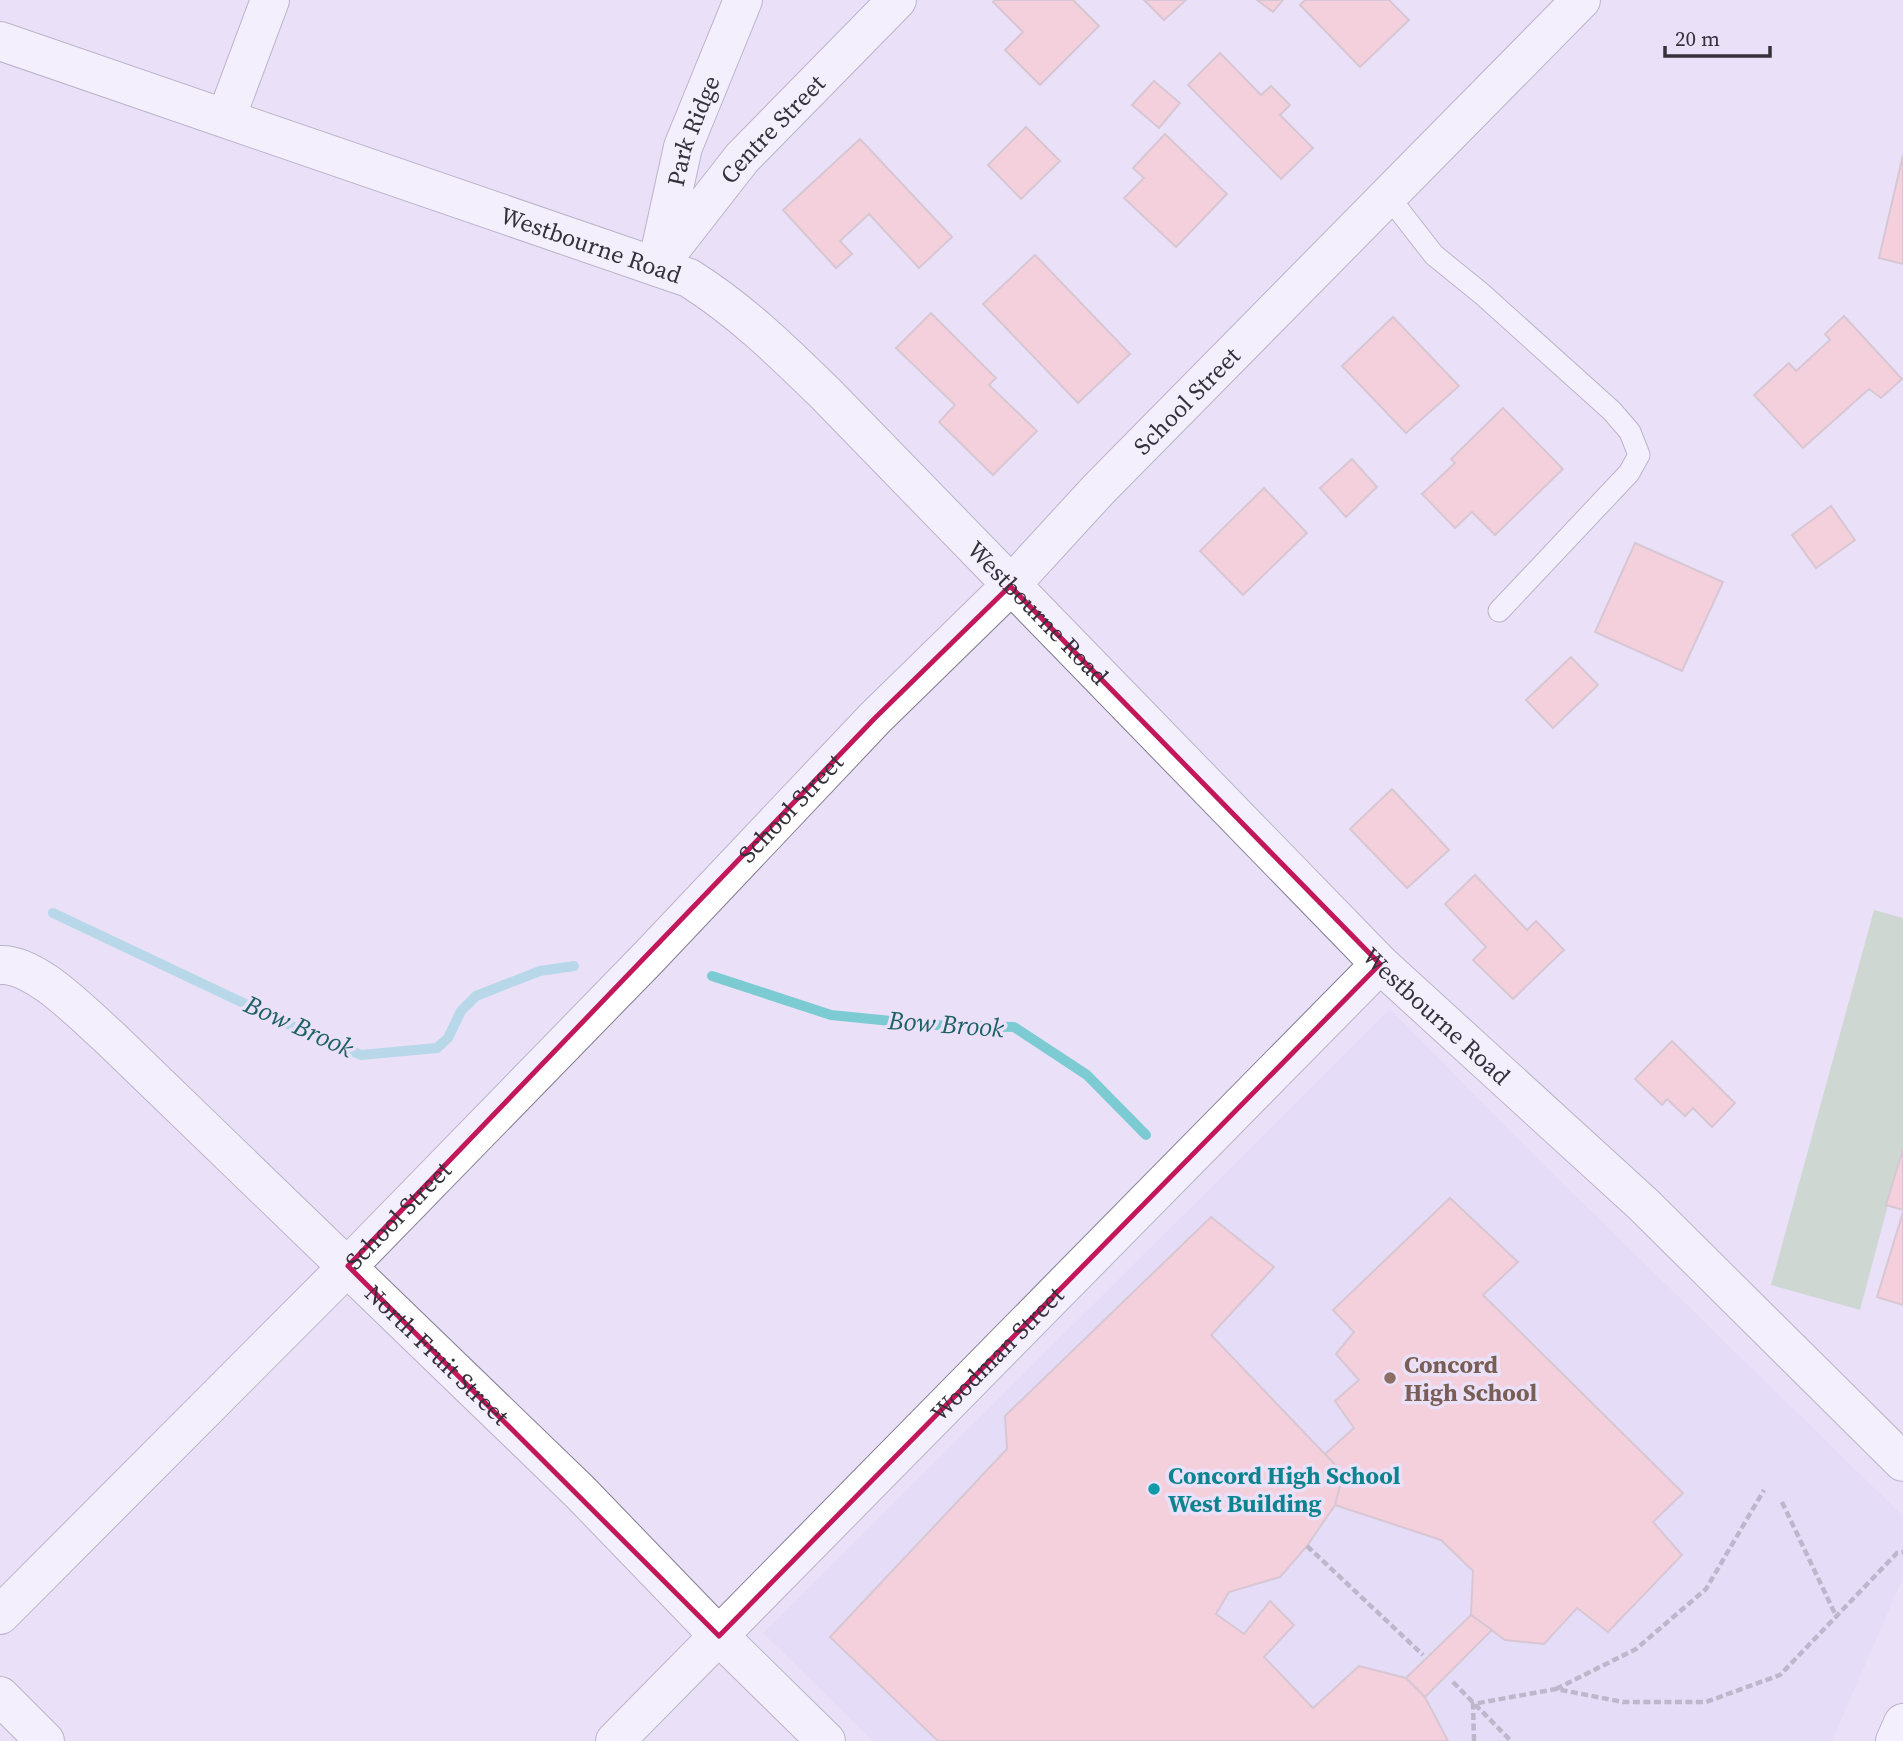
<svg xmlns="http://www.w3.org/2000/svg" width="1903" height="1741" viewBox="0 0 1903 1741" font-family="'Source Serif 4',serif">
  <style>
    .built { fill: #e1d5f5 }
    .green { fill: #aecba1 }
    .lines { fill: none; stroke-linecap: round; stroke-linejoin: round }
    .stream { stroke: #7dcbd2; stroke-width: 10 }
    .building { fill: #febbb9; stroke: #c3a6a4; stroke-width: 2 }
    .lane-casing { stroke: #837b91; stroke-width: 23 }
    .street-casing { stroke: #837b91; stroke-width: 40 }
    .secondary-casing { stroke: #837b91; stroke-width: 40 }
    .path { stroke: #898393; stroke-width: 4.5; stroke-dasharray: 7 3.5; stroke-linecap: butt }
    .lane { stroke: #fff; stroke-width: 21 }
    .street { stroke: #fff; stroke-width: 38 }
    .secondary { stroke: #fff; stroke-width: 38 }
    .marked { fill: none; stroke: #c2185b; stroke-width: 5; stroke-linejoin: round }
    .education-dot { fill: #8d6e63; stroke: #eae1f9; stroke-width: 2.5 }
    .culture-dot { fill: #0f9aa8; stroke: #eae1f9; stroke-width: 2.5 }
    .labels { text-anchor: middle; dominant-baseline: central; stroke-width: 7; stroke-linejoin: round; paint-order: stroke }
    .street-label { font-size: 24px; fill: #35313b; stroke: #eae1f9 }
    .education-label { font-size: 24px; font-weight: bold; fill: #785e54; stroke: #eae1f9; text-anchor: start }
    .culture-label { font-size: 24px; font-weight: bold; fill: #0d838f; stroke: #eae1f9; text-anchor: start }
    .water-label { font-size: 26px; font-style: italic; fill: #1e6065; stroke: #eae1f9 }
  </style>
  <rect width="100%" height="100%" fill="#eae1f9"/>
  <polygon class="built" points="1390,1009 1538,1159 1903,1516 1903,1578 1832,1741 873,1741 763,1633"/>
  <polygon class="green" points="1874,910 1903,918 1903,1149 1860,1310 1771,1285"/>
  <g class="lines">
    <g class="stream">
      <polyline points="53,913 296,1028 361,1055 437,1048 448,1038 461,1011 476,996 540,971 574,966"/>
      <polyline points="712,976 831,1015 931,1025 1014,1027 1087,1075 1146,1135"/>
    </g>
  </g>
  <g class="building">
    <polygon points="995,0 1073,0 1099,26 1040,85 1005,50 1023,32 993,2"/>
    <polygon points="1144,0 1186,0 1164,20"/>
    <polygon points="1257,0 1283,0 1273,12"/>
    <polygon points="1305,0 1389,0 1409,20 1360,67 1300,5"/>
    <polygon points="1220,53 1261,95 1271,86 1290,105 1280,115 1313,148 1281,179 1188,85"/>
    <polygon points="1154,81 1180,103 1159,128 1132,105"/>
    <polygon points="1026,127 1060,161 1021,199 988,165"/>
    <polygon points="1165,134 1227,194 1176,247 1124,198 1144,178 1133,168"/>
    <polygon points="860,139 952,237 919,268 869,214 840,241 852,254 836,268 783,210"/>
    <polygon points="1903,155 1903,264 1879,258"/>
    <polygon points="1035,255 1130,354 1078,403 983,304"/>
    <polygon points="931,313 996,378 989,385 1037,431 993,475 939,422 955,405 896,348"/>
    <polygon points="1844,316 1902,379 1881,398 1869,389 1803,448 1754,395 1789,363 1796,371 1830,340 1825,334"/>
    <polygon points="1393,317 1459,386 1406,433 1342,366"/>
    <polygon points="1503,408 1563,469 1495,535 1472,512 1455,528 1422,494 1455,463 1451,459"/>
    <polygon points="1352,459 1377,487 1346,517 1320,488"/>
    <polygon points="1264,488 1307,533 1243,595 1200,551"/>
    <polygon points="1831,506 1855,540 1816,568 1792,535"/>
    <polygon points="1635,543 1723,582 1682,671 1595,632"/>
    <polygon points="1571,657 1598,685 1553,728 1526,700"/>
    <polygon points="1392,789 1449,850 1407,888 1350,829"/>
    <polygon points="1475,875 1527,930 1536,921 1564,950 1513,999 1473,960 1486,947 1445,904"/>
    <polygon points="1672,1041 1735,1103 1712,1127 1693,1108 1685,1116 1667,1099 1662,1105 1635,1079"/>
    <polygon points="1903,1149 1903,1210 1886,1205"/>
    <polygon points="1450,1198 1518,1262 1483,1295 1683,1493 1653,1522 1682,1555 1608,1632 1577,1608 1544,1644 1505,1640 1471,1615 1473,1571 1441,1540 1335,1505 1343,1473 1325,1454 1354,1428 1335,1401 1359,1380 1336,1354 1354,1332 1333,1310"/>
    <polygon points="1903,1212 1903,1305 1877,1297"/>
    <polygon points="1211,1217 1274,1267 1211,1335 1343,1473 1335,1505 1307,1546 1280,1577 1229,1592 1216,1614 1244,1634 1270,1601 1294,1625 1264,1657 1313,1708 1359,1666 1406,1678 1425,1697 1448,1741 938,1741 830,1637 1007,1449 1005,1416"/>
    <polygon points="1471,1615 1492,1630 1425,1697 1406,1678"/>
  </g>
  <g class="lines">
    <defs>
      <polyline id="lane" points="1388,196 1434,255 1482,294 1612,411 1630,432 1639,455 1629,473 1499,611"/>
      <g id="street">
        <path id="s1" d="M 0,41 L 689,278 C 740,310 782,351 825,393 L 1380,964 L 1644,1205 L 1903,1462"/>
        <polyline points="226,118 270,0"/>
        <path id="s2" d="M 659,256 L 683,147 L 743,0"/>
        <path id="s3" d="M 657,267 L 742,158 L 897,0"/>
        <path id="s4" d="M 0,965 C 35,963 83,1014 108,1036 L 580,1492 L 719,1636 L 826,1741"/>
        <path id="s5" d="M 0,1615 L 348,1266 L 649,957 L 875,718 L 1010,586 L 1098,490 L 1581,0"/>
        <polyline points="0,1696 45,1741"/>
        <path id="s6" d="M 615,1741 L 1380,964"/>
      </g>
      <polyline id="secondary" points="1895,1741 1903,1723"/>
    </defs>
    <use href="#lane" class="lane-casing"/>
    <use href="#street" class="street-casing"/>
    <use href="#secondary" class="secondary-casing"/>
    <g class="path">
      <polyline points="1782,1502 1837,1618"/>
      <polyline points="1307,1546 1423,1655"/>
      <polyline points="1453,1682 1511,1741"/>
      <polyline points="1556,1689 1636,1649 1706,1589 1764,1490"/>
      <polyline points="1474,1741 1473,1704 1556,1689 1623,1702 1706,1702 1780,1675 1897,1553 1903,1552"/>
    </g>
    <use href="#lane" class="lane"/>
    <use href="#street" class="street"/>
    <use href="#secondary" class="secondary"/>
  </g>
  <path d="M0 0H1903V1741H0ZM 1010,586 L 1380,964 L 719,1636 L 348,1266 L 875,718 Z" fill="#eae1f9" fill-opacity=".55" fill-rule="evenodd"/>
  <path class="marked" d="M 1010,586 L 1380,964 L 719,1636 L 348,1266 L 875,718 Z"/>
  <circle class="education-dot" cx="1390" cy="1378" r="7"/>
  <circle class="culture-dot" cx="1154" cy="1489" r="7"/>
  <g class="labels">
    <g class="street-label">
      <text stroke="none"><textPath href="#s3" startOffset="180">Centre Street</textPath></text>
      <text stroke="none"><textPath href="#s2" startOffset="130">Park Ridge</textPath></text>
      <text stroke="none"><textPath href="#s1" startOffset="625">Westbourne Road</textPath></text>
      <text stroke="none"><textPath href="#s5" startOffset="1698">School Street</textPath></text>
      <text stroke="none"><textPath href="#s1" startOffset="1213">Westbourne Road</textPath></text>
      <text stroke="none"><textPath href="#s5" startOffset="1130">School Street</textPath></text>
      <text stroke="none"><textPath href="#s1" startOffset="1780">Westbourne Road</textPath></text>
      <text stroke="none"><textPath href="#s5" startOffset="564">School Street</textPath></text>
      <text stroke="none"><textPath href="#s6" startOffset="544">Woodman Street</textPath></text>
      <text stroke="none"><textPath href="#s4" startOffset="590">North Fruit Street</textPath></text>
    </g>
    <g class="education-label">
      <text x="1404" y="1364">Concord<tspan x="1404" dy="28">High School</tspan></text>
    </g>
    <g class="culture-label">
      <text x="1168" y="1475">Concord High School<tspan x="1168" dy="28">West Building</tspan></text>
    </g>
    <g class="water-label">
      <text transform="translate(946 1024) rotate(4)">Bow Brook</text>
      <text transform="translate(299 1026) rotate(24)">Bow Brook</text>
    </g>
  </g>
  <path d="M1665 46v10h105v-10" fill="none" stroke="#35313b" stroke-width="3.5"/>
  <text x="1675" y="46" font-size="21" fill="#35313b" stroke="#eae1f9" stroke-width="5" paint-order="stroke">20 m</text>
</svg>
